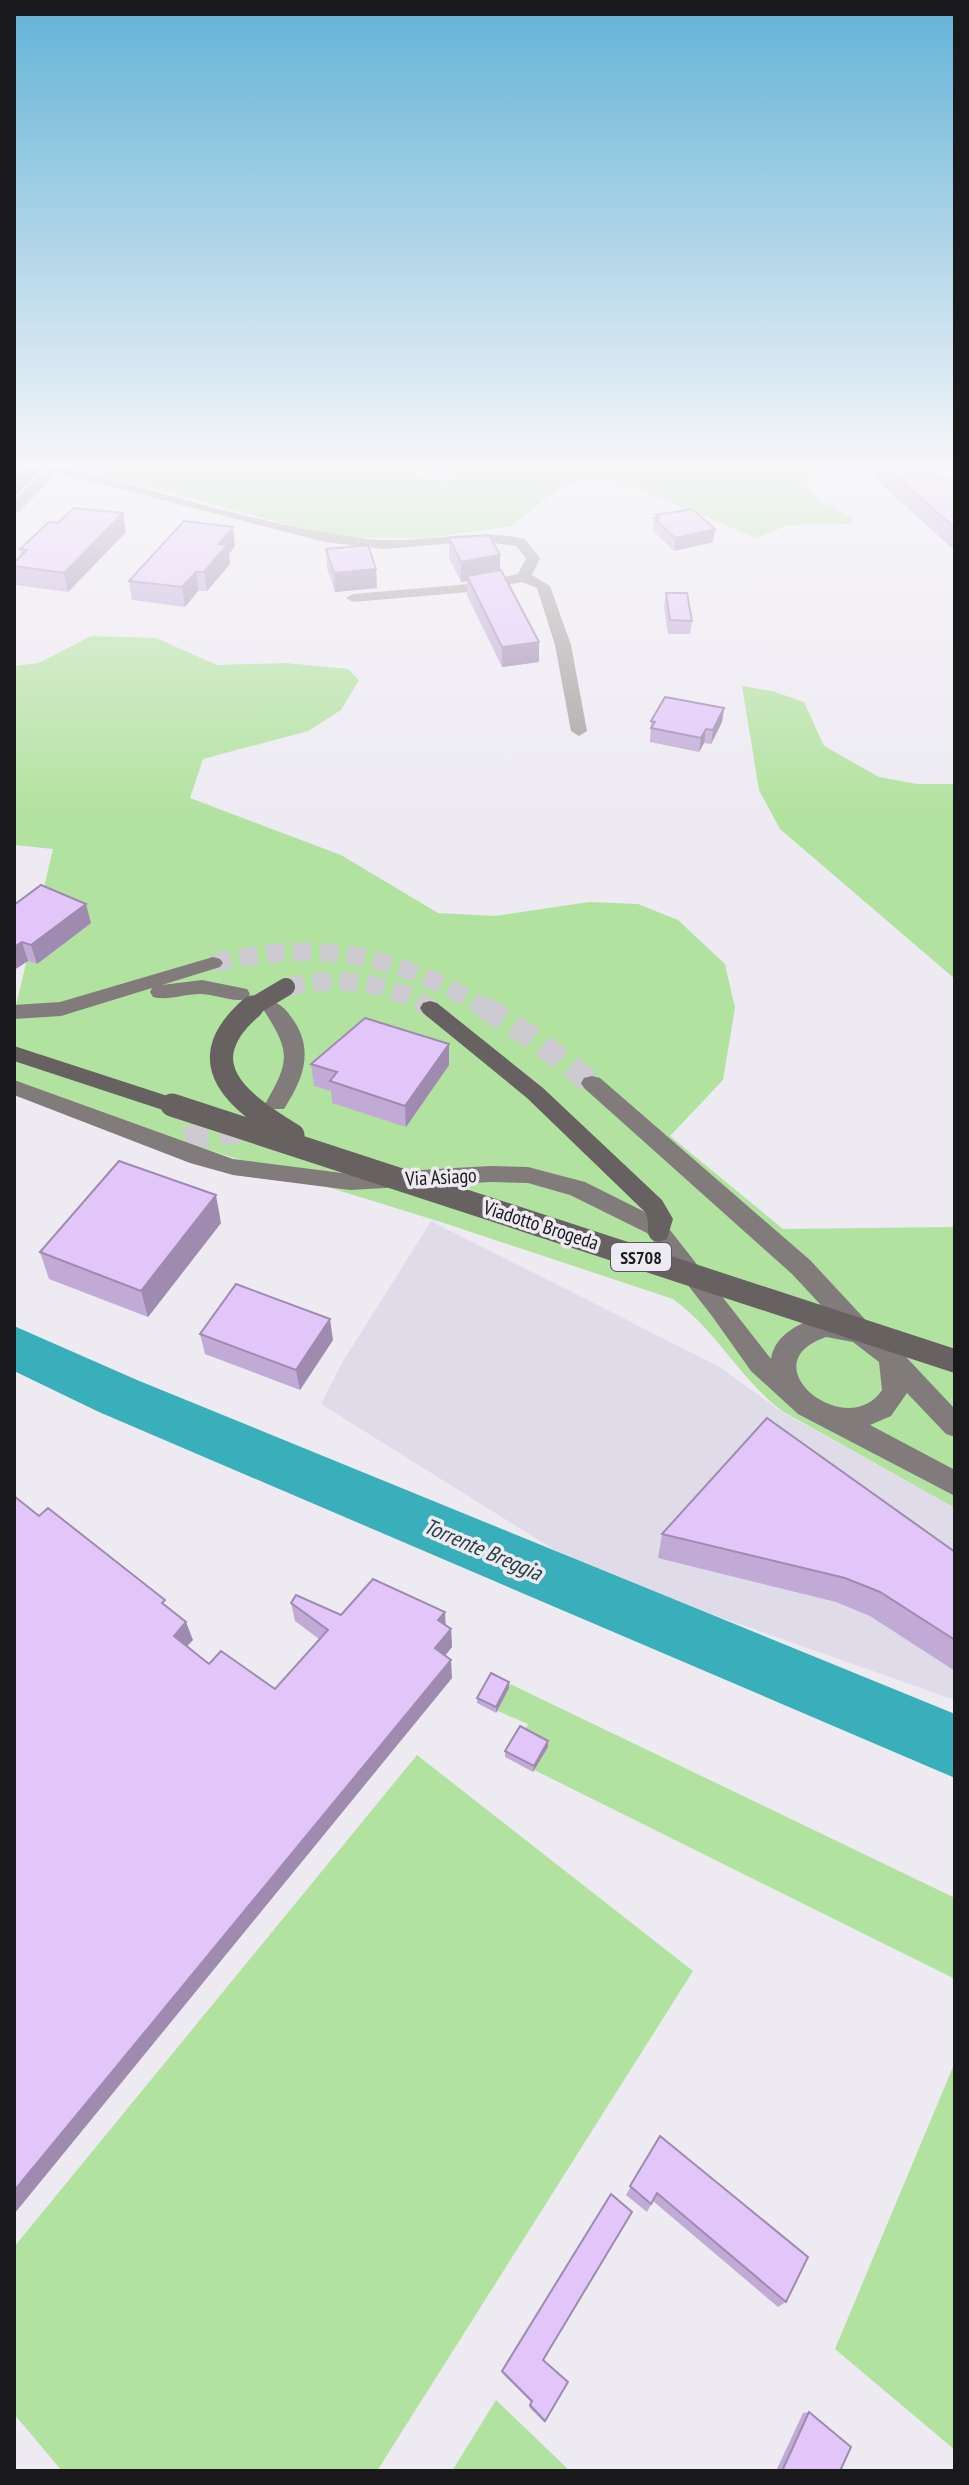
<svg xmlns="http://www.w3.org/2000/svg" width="969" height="2485" viewBox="0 0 969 2485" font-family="'PT Sans Narrow',sans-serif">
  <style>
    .built { fill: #e0dbe9 }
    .green { fill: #b2e29f }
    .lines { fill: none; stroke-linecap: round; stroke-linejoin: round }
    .river { fill: #39afbb; fill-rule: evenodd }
    .secondary-tunnel-far1 { stroke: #cdcad2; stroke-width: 18; stroke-dasharray: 18 9; stroke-linecap: butt }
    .secondary-tunnel { stroke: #cdcad2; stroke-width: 23; stroke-dasharray: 23 12; stroke-linecap: butt }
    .primary-tunnel { stroke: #cdcad2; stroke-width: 18; stroke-dasharray: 18 9; stroke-linecap: butt }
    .street { fill: #a4a0a0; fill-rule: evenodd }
    .secondary { fill: #817b7c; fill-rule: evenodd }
    .primary { fill: #686162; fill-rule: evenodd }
    .primary-bridge-far1 { stroke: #686162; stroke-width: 18 }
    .primary-bridge { stroke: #686162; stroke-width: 23 }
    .wall { fill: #c2aad7 }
    .shaded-wall { fill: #9e8baf }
    .building { fill: #e2c6fa; stroke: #9e8baf; stroke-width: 2 }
    .labels { text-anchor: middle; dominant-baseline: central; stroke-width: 7; stroke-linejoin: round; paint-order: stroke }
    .shield { fill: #edeaf2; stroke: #59575b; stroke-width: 2 }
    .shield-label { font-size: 18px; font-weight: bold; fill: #19181a }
    .street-label { font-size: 20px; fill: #19181a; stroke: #edeaf2 }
    .water-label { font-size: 22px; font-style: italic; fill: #253f42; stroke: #edeaf2 }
  </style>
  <rect width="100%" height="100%" fill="#edeaf2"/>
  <polygon class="built" points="431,1221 718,1366 782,1412 955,1508 955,1700 640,1589 553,1549 321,1404 342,1363"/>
  <g class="green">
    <polygon points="75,467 320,467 324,471 391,469 443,481 477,467 817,467 807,486 815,498 856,520 848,524 788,525 757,538 623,483 592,478 560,487 512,526 427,538 333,537"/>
    <path d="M 91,636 L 156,638 L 217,665 L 286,663 L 348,669 L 359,680 L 341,710 L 308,731 L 203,759 L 190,798 L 341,855 L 438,913 L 495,916 L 589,902 L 638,904 L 678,920 L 725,964 L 735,1008 L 723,1080 L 670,1136 L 783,1229 L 955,1227 L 955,1508 L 782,1411 C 739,1378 718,1332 673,1299 L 444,1223 L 14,1090 L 14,1014 L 53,849 L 14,845 L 14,666 L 39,663 Z"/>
    <polygon points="742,686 772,691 804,702 824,746 879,777 917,784 955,784 955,979 780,829 759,790"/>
    <polygon points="502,1680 955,1898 955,1979 510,1758 528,1724 486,1706"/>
    <polygon points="417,1755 693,1971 377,2471 62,2471 14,2414 14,2247"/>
    <polygon points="955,2062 955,2450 835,2349"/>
    <polygon points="496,2400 570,2471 452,2471"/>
  </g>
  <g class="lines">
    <polygon class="river" points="14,1326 137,1380 955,1714 955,1778 99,1412 14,1371"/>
    <path class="secondary-tunnel-far1" d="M 213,963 C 321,939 392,953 487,1009"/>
    <g class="secondary-tunnel">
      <polyline points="484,1007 531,1037 592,1083"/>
      <polyline points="185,1138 236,1132 255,1122"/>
    </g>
    <path class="primary-tunnel" d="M 286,987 C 338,976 384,980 430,1008"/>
    <path class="street" d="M 48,467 L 66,467 C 165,493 266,527 368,539 C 420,545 472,527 525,539 L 540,558 L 532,575 L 550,586 L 571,645 L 587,731 L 579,736 L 571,731 L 555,645 L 537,588 L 522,582 L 470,592 L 353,602 L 346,598 L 353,594 L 470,584 L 518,574 L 526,558 L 516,546 L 481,541 L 384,549 L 325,542 L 57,473 L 19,512 L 14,513 L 14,501 Z"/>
    <g class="secondary">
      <path d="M 213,957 L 220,959 L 223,963 L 220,967 L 162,985 L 202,980 L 247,989 L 250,994 L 247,999 C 232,1003 216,994 200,994 C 184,994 168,1001 153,997 L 150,992 L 152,988 L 61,1016 L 14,1019 L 14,1005 L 60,1002 Z"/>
      <path d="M 273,1002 C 284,1005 290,1015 296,1024 C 314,1055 301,1082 284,1109 L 268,1109 L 265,1104 C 291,1060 290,1051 263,1009 Z"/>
      <path d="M 592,1076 L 600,1078 L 810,1260 L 874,1329 L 891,1341 L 955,1409 L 955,1437 L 946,1434 L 907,1393 L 891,1416 L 870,1425 L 955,1470 L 955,1496 L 798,1414 L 751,1371 L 712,1316 L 647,1233 L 570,1195 L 528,1183 L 490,1182 L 350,1190 L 233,1175 L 190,1163 L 14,1095 L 14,1080 L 233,1159 L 350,1174 L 490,1166 L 528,1167 L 585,1182 L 663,1221 L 771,1359 C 774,1333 809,1315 833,1318 L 792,1274 L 584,1088 L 581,1083 L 584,1078 ZM 826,1337 L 853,1342 L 879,1362 L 882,1390 C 847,1443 747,1364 826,1337 Z"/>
    </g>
    <g class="primary">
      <path d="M 430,1001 L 437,1003 L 543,1088 L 662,1200 L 673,1219 L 667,1239 L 659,1242 L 651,1239 C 645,1230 651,1222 645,1212 L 527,1098 L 423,1013 L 420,1008 L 423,1003 Z"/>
      <polygon points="14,1046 180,1100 183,1105 180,1110 172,1113 14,1061"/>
    </g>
    <polyline class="primary-bridge-far1" points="249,1009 286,987"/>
    <g class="primary-bridge">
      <path d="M 252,1007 C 186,1064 240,1103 293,1135"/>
      <polyline points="172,1105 955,1361"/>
    </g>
  </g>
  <g class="wall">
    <polygon points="875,467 907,467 955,485 955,549 953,549 873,477"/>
    <polygon points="656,515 713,542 674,551 653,531 654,518 656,518"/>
    <polygon points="126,532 68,592 16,585 14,579 14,563 21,556 20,549"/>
    <polygon points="449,538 500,555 500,570 539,642 539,662 502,667 467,595 467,581 461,582 449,558"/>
    <polygon points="235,546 229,554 230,564 207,591 198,591 185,607 132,600 129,581"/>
    <polygon points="326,549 376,569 377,588 335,592 327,568"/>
    <polygon points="666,593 692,621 690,634 668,634 664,607"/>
    <polygon points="724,708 722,722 711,744 704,743 699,752 650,742 651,721"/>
    <polygon points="14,905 91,923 37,964 28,961 14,970"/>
    <polygon points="449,1044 449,1065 406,1127 332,1103 331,1091 314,1086 311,1064"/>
    <polygon points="221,1223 148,1317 49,1279 40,1252"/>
    <polygon points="200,1334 333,1340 300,1390 205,1354"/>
    <polygon points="14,1496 39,1516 168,1608 193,1640 187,1646 209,1664 275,1689 319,1639 295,1621 291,1603 341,1615 446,1626 451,1629 452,1647 445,1656 452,1678 14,2214"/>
    <polygon points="662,1534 955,1552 955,1671 870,1616 836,1602 658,1558"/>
    <polygon points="509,1682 509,1688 496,1713 477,1703 477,1698"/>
    <polygon points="548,1747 533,1772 505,1757 505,1751"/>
    <polygon points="660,2136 786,2302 778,2307 653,2201 647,2212 626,2195"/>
    <polygon points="543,2360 568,2382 544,2422 529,2407 531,2402 502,2373 502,2371"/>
    <polygon points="809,2412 840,2471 776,2471 803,2413"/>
  </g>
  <g class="shaded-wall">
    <polygon points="25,467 44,467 14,497 14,478"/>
    <polygon points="433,467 445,467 433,472"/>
    <polygon points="123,513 126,532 68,592 64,573"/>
    <polygon points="233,527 235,546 229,554 230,564 207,591 204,572 219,544"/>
    <polygon points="715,529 713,542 674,551 675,538"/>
    <polygon points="500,555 500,575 467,576 467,581 461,582 461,562"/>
    <polygon points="376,569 377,588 335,592 334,573"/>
    <polygon points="196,572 198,591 185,607 182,587"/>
    <polygon points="539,642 539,662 502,667 502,647"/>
    <polygon points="724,708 722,722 711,744 713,730"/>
    <polygon points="706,729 704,743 699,752 701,738"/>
    <polygon points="86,904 91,923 37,964 31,945"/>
    <polygon points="22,942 28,961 14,970 14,947"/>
    <polygon points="449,1044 449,1065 406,1127 405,1106"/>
    <polygon points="216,1195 221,1223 148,1317 141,1291"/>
    <polygon points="330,1319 333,1340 300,1390 296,1370"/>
    <polygon points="445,1612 446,1630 438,1620"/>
    <polygon points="186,1622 193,1640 180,1653 174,1636"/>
    <polygon points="451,1629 452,1647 436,1666 435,1648"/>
    <polygon points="451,1660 452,1678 14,2214 14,2191"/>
    <polygon points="509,1682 509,1688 496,1713 496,1707"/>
    <polygon points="548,1741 548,1747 533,1772 534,1766"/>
  </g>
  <g class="building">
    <polygon points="14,467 25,467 14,478"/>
    <polygon points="886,467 907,467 946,478 955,485 955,528"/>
    <polygon points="74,508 123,513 64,573 14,566 14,563 27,550 20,549 49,522 58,523"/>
    <polygon points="692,509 715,529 675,538 654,518 659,518 656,515"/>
    <polygon points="184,521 233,527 219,544 227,545 204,572 196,572 182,587 129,581"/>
    <polygon points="489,535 500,555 461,562 449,538"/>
    <polygon points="368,545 376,569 334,573 326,549"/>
    <polygon points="501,570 539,642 502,647 467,576"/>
    <polygon points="666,593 687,593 692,621 670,620"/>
    <polygon points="665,697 724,708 713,730 706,729 701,738 651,728 655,722 651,721"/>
    <polygon points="41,885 86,904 31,945 22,942 14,947 14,905"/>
    <polygon points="365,1018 449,1044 405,1106 330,1081 337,1072 311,1064"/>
    <polygon points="119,1161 216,1195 141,1291 40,1252"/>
    <polygon points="236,1284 330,1319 296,1370 200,1334"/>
    <polygon points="767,1418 955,1552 955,1640 880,1592 845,1578 662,1534"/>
    <polygon points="14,1496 39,1516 48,1508 165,1600 162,1603 186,1622 174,1636 209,1664 221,1651 275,1689 328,1630 291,1603 296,1595 341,1615 373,1579 445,1612 438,1620 451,1629 435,1648 451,1660 14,2191"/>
    <polygon points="491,1673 509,1682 496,1707 477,1698"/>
    <polygon points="520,1726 548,1741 534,1766 505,1751"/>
    <polygon points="660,2136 808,2257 786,2302 657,2193 651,2204 630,2186"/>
    <polygon points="611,2194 632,2212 543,2360 568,2382 545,2421 530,2405 532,2401 502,2371"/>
    <polygon points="809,2412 851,2447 840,2471 782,2471"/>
  </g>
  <linearGradient id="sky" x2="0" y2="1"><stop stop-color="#62b2d6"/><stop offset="0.57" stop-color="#f7f6f9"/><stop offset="1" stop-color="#f7f6f9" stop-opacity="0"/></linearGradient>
  <rect width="969" height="815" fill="url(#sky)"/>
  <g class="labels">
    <rect class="shield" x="611" y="1243" width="60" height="28" rx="6"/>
    <g class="shield-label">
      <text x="641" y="1257">SS708</text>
    </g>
    <g class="street-label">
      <text transform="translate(441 1177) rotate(-3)">Via Asiago</text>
      <text transform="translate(541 1225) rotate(18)">Viadotto Brogeda</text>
    </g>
    <g class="water-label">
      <text transform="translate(483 1549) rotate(23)">Torrente Breggia</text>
    </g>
  </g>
  <rect width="969" height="2485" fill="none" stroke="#19181a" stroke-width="32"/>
</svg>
